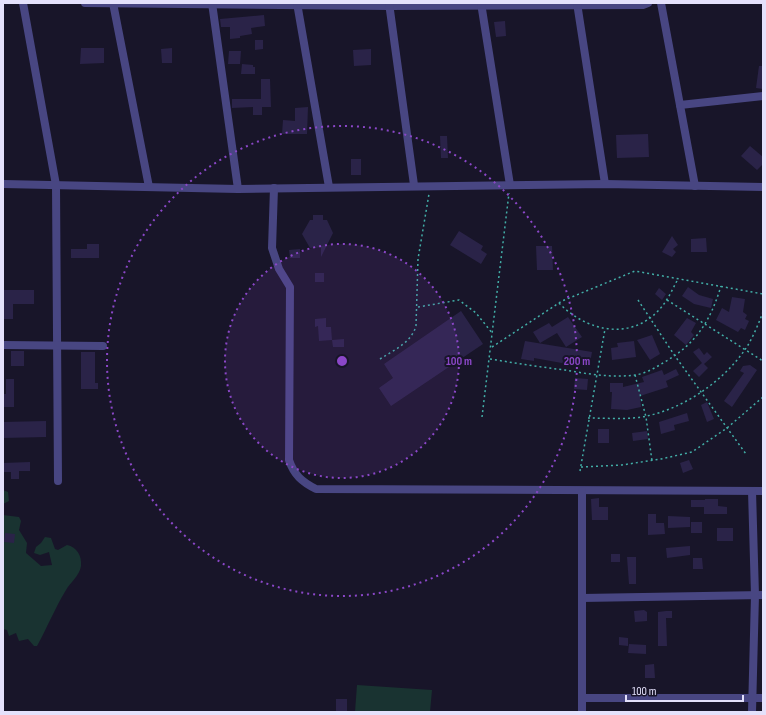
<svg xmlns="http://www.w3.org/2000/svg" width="766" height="715" viewBox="0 0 766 715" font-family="'Sofia Sans Condensed',sans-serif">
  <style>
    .green { fill: #193331 }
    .building { fill: #2a2348 }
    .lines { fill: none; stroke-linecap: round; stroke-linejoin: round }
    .path { stroke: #42aea7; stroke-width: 1.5; stroke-dasharray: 2 3; stroke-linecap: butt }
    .street { stroke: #484682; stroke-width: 8 }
    .ring { fill: none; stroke: #8b47c8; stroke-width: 2; stroke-dasharray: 2 4 }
    .centre { fill: #8b47c8; stroke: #181529; stroke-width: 2 }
    .ring-label { font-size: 12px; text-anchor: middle; font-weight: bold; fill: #8b47c8; stroke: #181529; stroke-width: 4; stroke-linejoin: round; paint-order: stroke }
  </style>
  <rect width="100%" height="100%" fill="#181529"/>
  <g class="green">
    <polygon points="3,490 8,492 9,501 3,504"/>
    <path d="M 3,515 L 19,517 L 21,521 L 19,530 L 27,543 L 26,553 L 41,566 L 52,565 L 49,552 L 40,555 L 34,553 L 36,547 L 41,543 L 45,537 L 51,538 L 55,549 L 58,550 L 67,545 C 77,547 82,556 81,566 C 80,575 70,583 66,590 C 55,608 47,628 37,646 L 34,646 L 28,639 L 19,641 L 16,633 L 9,636 L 7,630 L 3,629 Z"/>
    <polygon points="357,685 432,690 430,712 355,712"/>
  </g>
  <g class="building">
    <polygon points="264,15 265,26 251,28 252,34 240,36 240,38 230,39 230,27 221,27 220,19"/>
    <polygon points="505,21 506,36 496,37 494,22"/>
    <polygon points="255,40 263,40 263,49 255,50"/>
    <polygon points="81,48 104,48 104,63 80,64"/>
    <polygon points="172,48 172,63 162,63 161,49"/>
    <polygon points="371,49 371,65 354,66 353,50"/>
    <polygon points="229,51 241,51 240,64 228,64"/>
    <polygon points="242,64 253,65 253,67 255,67 255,74 241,74"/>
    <polygon points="759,66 763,66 763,89 756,88"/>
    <polygon points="261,79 270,79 271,107 262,107 262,115 253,115 253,107 232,108 232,99 261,99"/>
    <polygon points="308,107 307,134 282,134 283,120 295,121 295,108"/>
    <polygon points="648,134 649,157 617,158 616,135"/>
    <polygon points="440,136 447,136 448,158 441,158"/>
    <polygon points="750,146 763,157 763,164 757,170 741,156"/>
    <rect x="351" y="159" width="10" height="16"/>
    <polygon points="313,215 323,215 323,220 327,220 333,233 321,257 321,247 310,248 302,234 310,220 313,220"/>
    <polygon points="459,231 483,246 481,250 487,254 481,264 450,245"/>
    <polygon points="672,236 678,245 673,249 676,252 672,257 662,252"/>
    <polygon points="706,238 707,252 691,252 691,239"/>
    <polygon points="87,244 99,244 99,258 71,258 71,249 87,249"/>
    <polygon points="536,246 552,246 553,270 537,270"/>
    <polygon points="300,249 300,258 290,258 289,250"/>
    <rect x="315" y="273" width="9" height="9"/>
    <polygon points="688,287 699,295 713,299 711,308 694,304 682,296"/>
    <polygon points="659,288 666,294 662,300 655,294"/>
    <polygon points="3,290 34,290 34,304 13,304 13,319 3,319"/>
    <polygon points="732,297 745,299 743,312 747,315 745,319 749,321 745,330 741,328 738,332 716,320 722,308 729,312"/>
    <polygon points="461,311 483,344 391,406 379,388 393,378 384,364"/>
    <polygon points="568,317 582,337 566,347 557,333 540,343 533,332 549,323 552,327"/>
    <polygon points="326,318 326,327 331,327 332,340 319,341 318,326 315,327 315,319"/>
    <polygon points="687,318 696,323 691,332 694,335 686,345 674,335"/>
    <polygon points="652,335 660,354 650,360 637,340"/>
    <polygon points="344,339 344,347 333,347 332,340"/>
    <polygon points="525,341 592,352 590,363 574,361 573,365 534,358 534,361 521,359"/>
    <polygon points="634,341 636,357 612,360 611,348 618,347 617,343"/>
    <polygon points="699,348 704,355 707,352 712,357 704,364 708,368 699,377 693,371 702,363 693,352"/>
    <rect x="11" y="351" width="13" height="15"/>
    <polygon points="81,352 95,352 95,383 98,383 98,389 81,389"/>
    <polygon points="750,365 757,370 732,407 724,401 744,373 740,371 743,366"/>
    <polygon points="676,369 679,375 666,381 668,387 640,396 641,407 627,410 611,409 612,392 610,392 610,383 623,383 623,387 644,382 642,377 662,370 664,375"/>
    <polygon points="575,378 588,379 587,390 574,389"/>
    <polygon points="6,379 14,379 14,407 3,407 3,394 6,394"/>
    <polygon points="707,402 714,419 707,422 701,405"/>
    <polygon points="687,413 689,421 674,425 675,430 661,434 659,422"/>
    <polygon points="46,421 46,437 3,438 3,422"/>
    <rect x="598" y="429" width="11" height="14"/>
    <polygon points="647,431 648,439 633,441 632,433"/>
    <polygon points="689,460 693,469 683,473 680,463"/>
    <polygon points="30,462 30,471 19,471 19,479 11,479 11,472 3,472 3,463"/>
    <polygon points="599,498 599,507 608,507 608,520 592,520 591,499"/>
    <polygon points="705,499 718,499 718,506 727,507 727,514 704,514 704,507 691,507 691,500 705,500"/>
    <polygon points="648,514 656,514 656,523 664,523 665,534 648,535"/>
    <polygon points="668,516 690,517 690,527 668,528"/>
    <rect x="691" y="522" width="11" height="11"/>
    <rect x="717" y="528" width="16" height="13"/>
    <polygon points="5,533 15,534 14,543 4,542"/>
    <polygon points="690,546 690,555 667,558 666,548"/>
    <rect x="611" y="554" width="9" height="8"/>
    <polygon points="627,557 636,557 636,584 629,584"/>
    <polygon points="693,558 702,558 703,569 693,569"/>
    <polygon points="644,610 647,612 647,621 635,622 634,611"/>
    <polygon points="666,611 672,611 672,618 666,618 667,646 658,646 658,612"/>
    <polygon points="619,637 628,638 628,646 619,645"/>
    <polygon points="629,644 646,645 646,654 628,653"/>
    <polygon points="654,664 655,678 645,678 645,665"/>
    <rect x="336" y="699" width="11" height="13"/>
  </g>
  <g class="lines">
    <g class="path">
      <polyline points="638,300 675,356 746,454"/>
      <polyline points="667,300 763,361"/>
      <path d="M 559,303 C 586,331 629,341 658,311 C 667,302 672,290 678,279"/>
      <polyline points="418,307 459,300 476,313 493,334"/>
      <polyline points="492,347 562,301 635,271 763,294"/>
      <path d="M 380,359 C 394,350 411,343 416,326 L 418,259 L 429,194"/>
      <path d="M 490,359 C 515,363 540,367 565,370 C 588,374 612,378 635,375 C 644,374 655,368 663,363 C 696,344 710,322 721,286"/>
      <polyline points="635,375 646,417 652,461"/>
      <polyline points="482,417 509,193"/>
      <path d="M 588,418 C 607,418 629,420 647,416 C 684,408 722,382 744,351 C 752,340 758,325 763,312"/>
      <polyline points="581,467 622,465 661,459 692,452 727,428 763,397"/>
      <polyline points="580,471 605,329"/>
    </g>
    <g class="street">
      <polyline points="23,3 56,185 58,481"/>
      <polyline points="85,3 389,6 643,5 648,3"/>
      <polyline points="113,3 149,187"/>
      <polyline points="212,3 238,189"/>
      <polyline points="297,3 329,187"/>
      <polyline points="389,3 414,185"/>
      <polyline points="481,3 510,185"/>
      <polyline points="577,3 605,184"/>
      <polyline points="661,3 695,186"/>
      <polyline points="680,105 763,96"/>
      <polyline points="3,184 238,189 605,184 763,187"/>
      <path d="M 274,188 L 272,248 L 279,269 L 290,287 L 289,460 C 294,475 302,482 316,489 L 763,491"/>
      <polyline points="3,345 103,346"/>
      <polyline points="582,598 763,595"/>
      <polyline points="582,698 763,698"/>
      <polyline points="582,712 582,491"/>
      <polyline points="752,712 755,595 752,491"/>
    </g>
  </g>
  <circle cx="342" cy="361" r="117" fill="#8b47c8" fill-opacity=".12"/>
  <g class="ring">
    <circle cx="342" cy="361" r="117"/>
    <circle cx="342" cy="361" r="235"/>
  </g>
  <circle cx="342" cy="361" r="6" class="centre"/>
  <g class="ring-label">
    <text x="459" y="365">100 m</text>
    <text x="577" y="365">200 m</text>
  </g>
  <rect width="766" height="715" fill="none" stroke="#e4e1fb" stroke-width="8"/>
  <path d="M626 695v6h117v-6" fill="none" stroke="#e4e1fb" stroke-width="2"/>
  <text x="632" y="695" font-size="12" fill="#e4e1fb" stroke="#181529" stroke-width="3" paint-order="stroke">100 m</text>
</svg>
